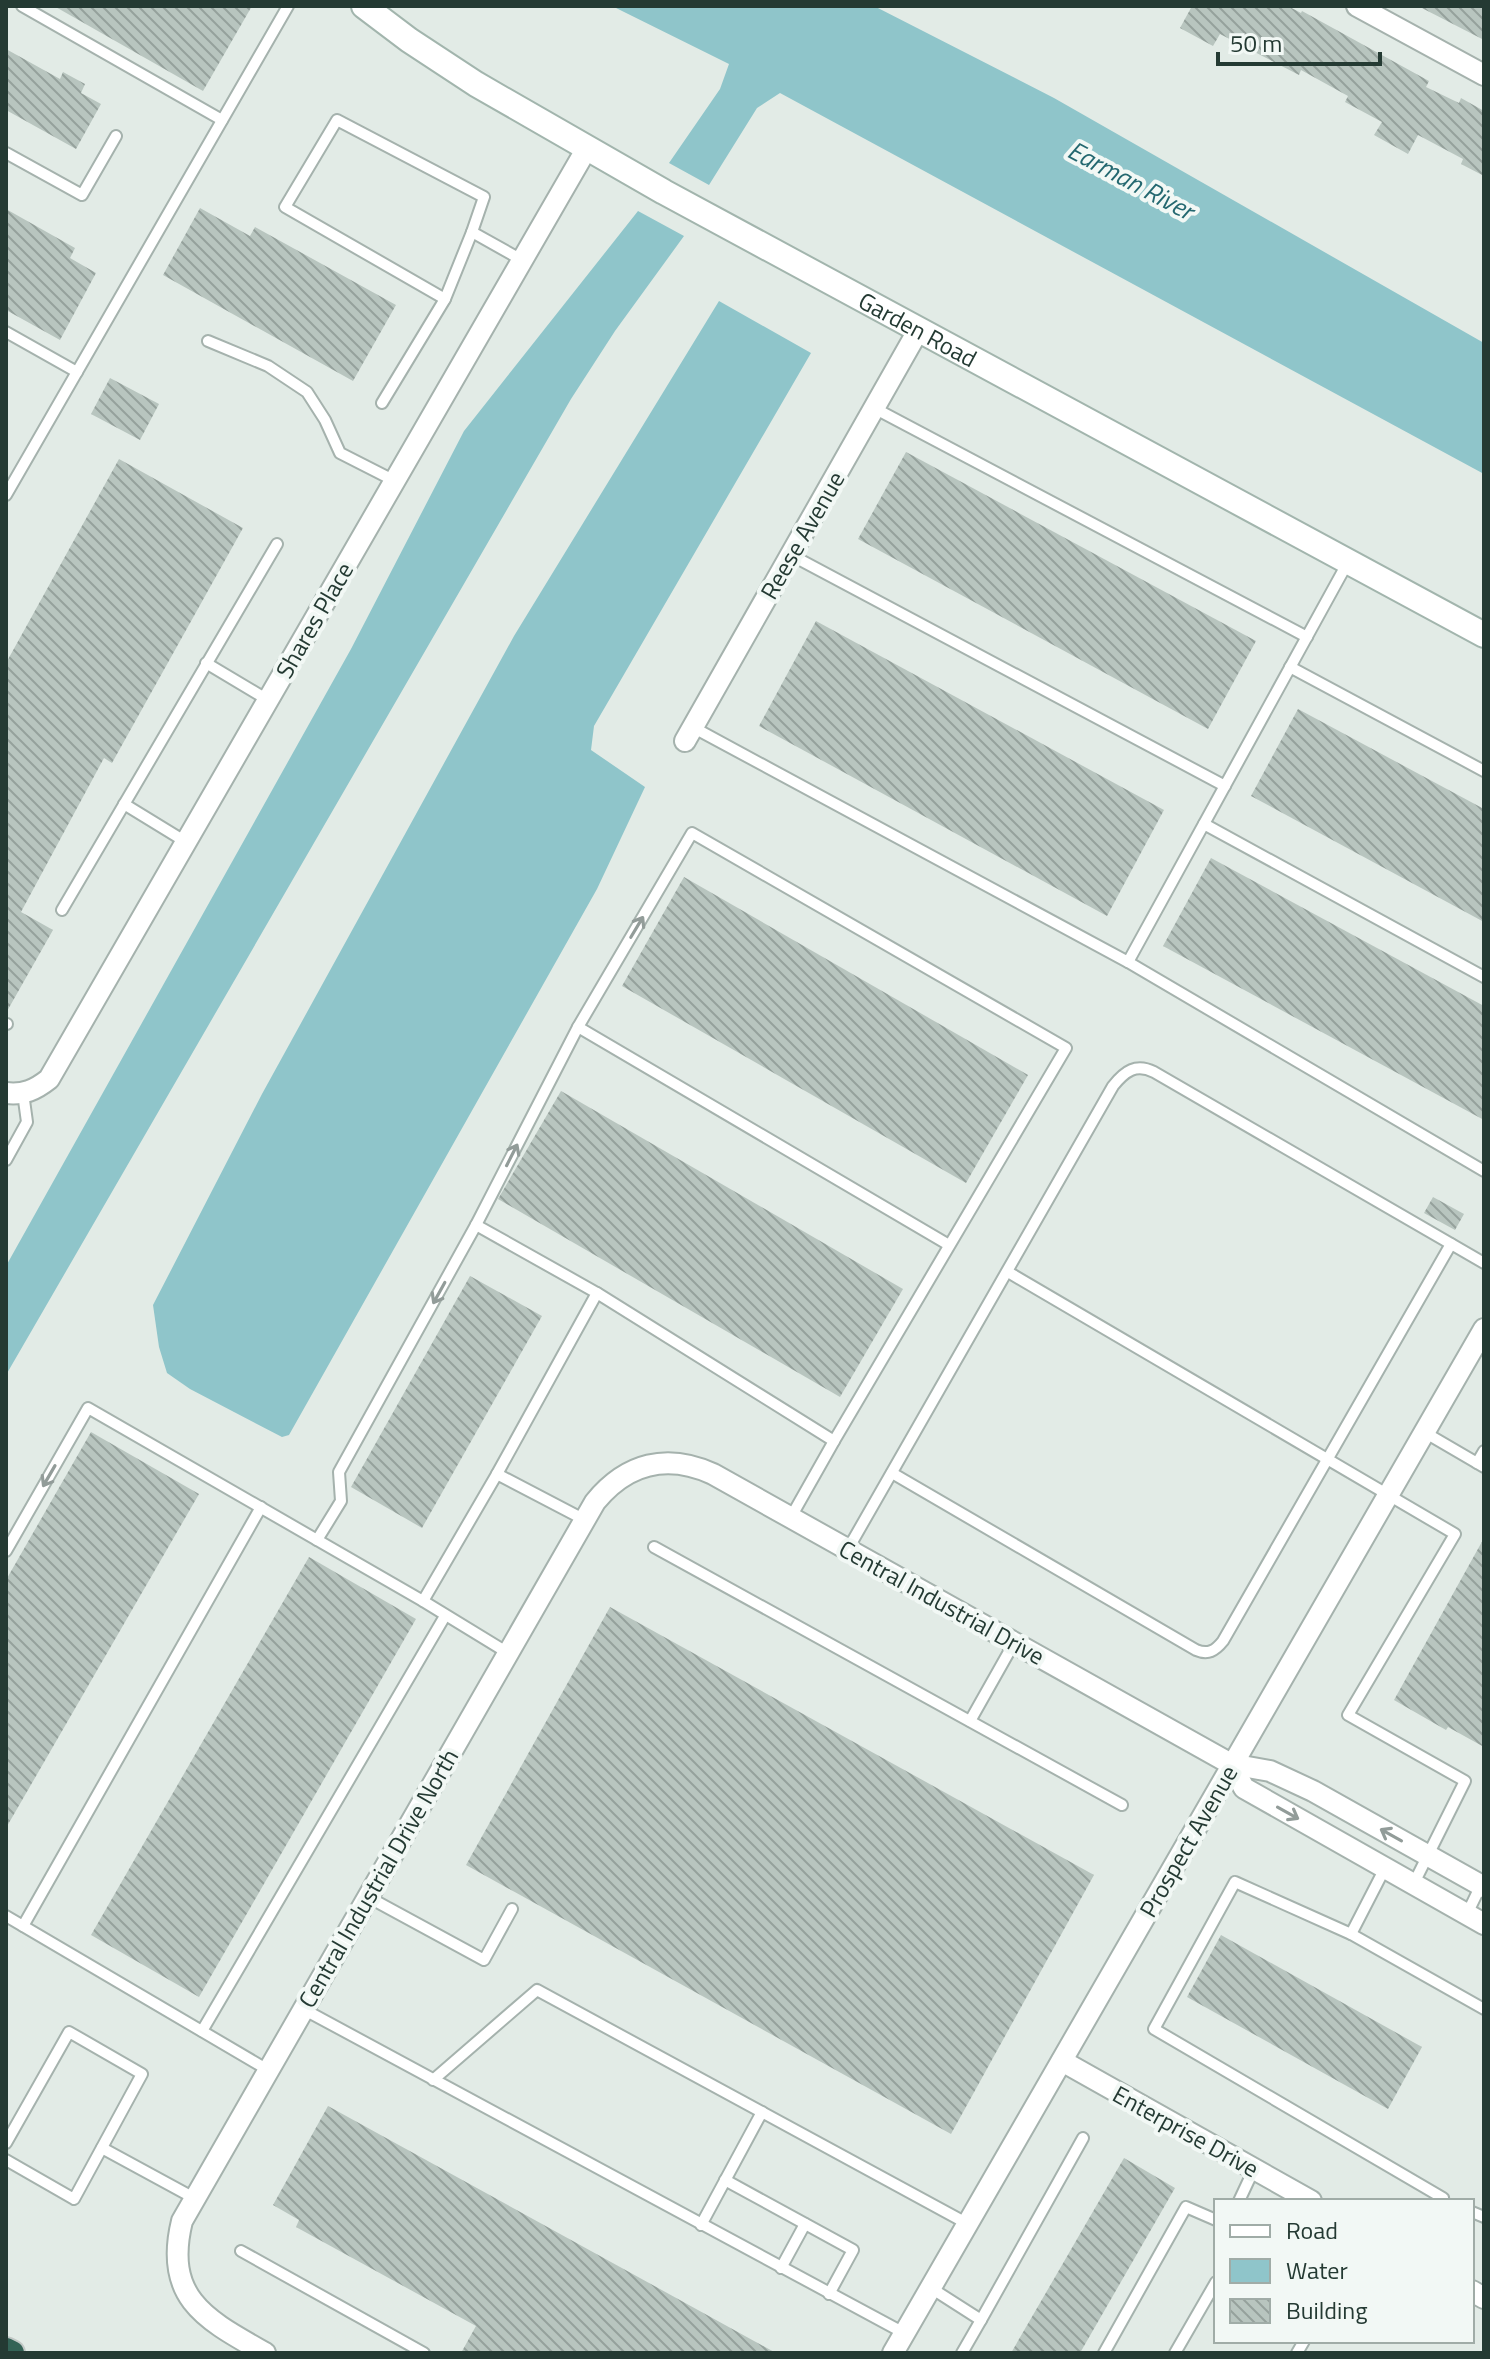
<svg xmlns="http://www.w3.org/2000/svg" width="1490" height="2359" viewBox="0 0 1490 2359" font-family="'Titillium Web',sans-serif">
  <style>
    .water { fill: #8fc5ca }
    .building { fill: url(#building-back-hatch) }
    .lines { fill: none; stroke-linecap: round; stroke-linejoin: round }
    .lane-casing { stroke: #a5b2ad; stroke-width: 14 }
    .street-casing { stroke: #a5b2ad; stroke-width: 24 }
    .secondary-casing { stroke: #a2b5ad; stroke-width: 28 }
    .highway-casing { stroke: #c2c8c6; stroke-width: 28 }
    .lane { stroke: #fff; stroke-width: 10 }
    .street { stroke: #fff; stroke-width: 20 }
    .secondary { stroke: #fff; stroke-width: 24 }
    .highway { stroke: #336356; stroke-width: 24 }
    .oneway { stroke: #929c99 }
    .labels { text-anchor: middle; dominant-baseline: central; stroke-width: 8; stroke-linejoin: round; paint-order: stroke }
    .street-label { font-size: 24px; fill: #243a33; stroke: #f2f8f5 }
    .water-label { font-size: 26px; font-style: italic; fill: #246870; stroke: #f2f8f5 }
  </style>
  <defs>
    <pattern id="building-back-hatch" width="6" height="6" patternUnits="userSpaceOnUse" patternTransform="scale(2)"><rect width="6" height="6" fill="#b8c5bf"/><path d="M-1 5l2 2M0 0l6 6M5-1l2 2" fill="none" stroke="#95a19c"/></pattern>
  </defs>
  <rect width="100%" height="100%" fill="#e2ebe6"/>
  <g class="water">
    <polygon points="612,6 874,6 1054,98 1484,343 1484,474 780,93 757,108 709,185 669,163 720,89 729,64"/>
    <polygon points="638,211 684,236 615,331 571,399 6,1375 6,1266 351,649 464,431"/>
    <polygon points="719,301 811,353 594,726 591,750 645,787 597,889 289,1435 282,1437 190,1389 167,1373 159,1347 153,1305 262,1094 514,636"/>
  </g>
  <g class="building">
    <polygon points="54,6 252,6 203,91"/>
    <polygon points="1192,6 1288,6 1301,13 1302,11 1429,81 1426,87 1459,103 1461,98 1484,111 1484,176 1461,164 1463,159 1418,135 1408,154 1374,135 1382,122 1345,102 1348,96 1301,70 1299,75 1220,34 1213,46 1180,28"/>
    <polygon points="1418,6 1484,6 1484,40"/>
    <polygon points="6,49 60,79 63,72 85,84 81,93 101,104 76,149 6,110"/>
    <polygon points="200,208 250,236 255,227 396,305 353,381 163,275"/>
    <polygon points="6,209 75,248 70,258 96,273 60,340 6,310"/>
    <polygon points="110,378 159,404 140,440 91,414"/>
    <polygon points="906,452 1256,641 1208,729 858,539"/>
    <polygon points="119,459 243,528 112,763 104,758 21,912 53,930 6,1013 6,663"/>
    <polygon points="816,621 1164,810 1107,916 759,726"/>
    <polygon points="1298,709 1484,809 1484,922 1251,796"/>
    <polygon points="1211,858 1484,1006 1484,1120 1163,946"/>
    <polygon points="684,877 1028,1075 966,1183 622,986"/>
    <polygon points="561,1091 903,1289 840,1397 498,1199"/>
    <polygon points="1433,1197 1464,1214 1455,1230 1424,1213"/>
    <polygon points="470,1276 542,1316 422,1528 351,1487"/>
    <polygon points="91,1432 199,1494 6,1828 6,1580"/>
    <polygon points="1484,1538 1484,1747 1448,1727 1446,1730 1394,1700"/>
    <polygon points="309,1557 416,1619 199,1997 91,1935"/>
    <polygon points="610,1607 1094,1875 951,2134 466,1865"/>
    <polygon points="1221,1935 1422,2047 1388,2109 1187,1997"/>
    <polygon points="328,2106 776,2353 461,2353 476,2326 296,2227 299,2220 273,2205"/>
    <polygon points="1124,2158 1175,2188 1080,2353 1011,2353"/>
  </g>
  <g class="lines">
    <defs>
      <g id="lane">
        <polyline points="22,6 222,120"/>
        <polyline points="6,153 82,195 116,136"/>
        <polyline points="445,299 472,232"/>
        <polyline points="6,332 77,372"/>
        <polyline points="208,341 268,366 307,392 325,420 340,453 395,481"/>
        <polyline points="382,403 445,299 285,207 337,120 484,197 472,232 522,260"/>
        <polyline points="874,408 1307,637"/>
        <polyline points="6,495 288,6"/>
        <polyline points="791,555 1225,786"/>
        <polyline points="1348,562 1128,962 1484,1171"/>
        <polyline points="206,663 268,700"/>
        <polyline points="1290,667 1484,771"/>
        <polyline points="696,721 698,730 1128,962"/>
        <polyline points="124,804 186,842"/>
        <polyline points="1204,824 1484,977"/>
        <polyline points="62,910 277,544"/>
        <polyline points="6,1024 7,1024"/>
        <polyline points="578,1027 949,1245"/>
        <polyline points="6,1160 27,1122 23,1093"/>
        <polyline points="476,1225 597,1293 497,1474"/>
        <polyline points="1008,1272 1455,1534 1348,1715 1465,1781 1413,1885"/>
        <polyline points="597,1293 834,1441 791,1517"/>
        <polyline points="1424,1432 1484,1467"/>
        <polyline points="1477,1463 1484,1451"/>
        <path d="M 892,1473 L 1196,1650 C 1208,1655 1215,1651 1223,1641 L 1451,1244"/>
        <polyline points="317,1540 341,1501 339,1472 476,1225 578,1027 692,833 1066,1048 834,1441"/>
        <polyline points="654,1547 1122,1805"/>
        <path d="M 848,1549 L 1113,1086 C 1125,1071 1136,1063 1154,1072 L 1484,1263"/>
        <polyline points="6,1551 88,1408 423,1601 508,1653"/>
        <polyline points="423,1601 497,1474 585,1520"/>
        <polyline points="970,1721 1014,1643"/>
        <polyline points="1385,1868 1351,1934 1235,1882 1154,2029 1443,2198 1442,2201"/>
        <polyline points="368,1897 484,1960 512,1909"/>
        <polyline points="1467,1914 1482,1883"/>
        <polyline points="6,1916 268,2070"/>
        <polyline points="23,1926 261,1507"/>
        <polyline points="1351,1934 1484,2009"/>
        <polyline points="303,2009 904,2333"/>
        <polyline points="202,2031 445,1616"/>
        <polyline points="433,2080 537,1990 968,2224"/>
        <polyline points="6,2143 69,2032 142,2074 74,2199 6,2160"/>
        <polyline points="102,2148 194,2198"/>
        <polyline points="725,2180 853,2250 829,2294"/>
        <polyline points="1239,2201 1254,2169"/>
        <polyline points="1472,2212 1484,2217"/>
        <polyline points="701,2225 762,2112"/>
        <polyline points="241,2251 424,2353"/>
        <polyline points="781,2268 805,2224"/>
        <polyline points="931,2288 981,2320 962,2353"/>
        <polyline points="981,2320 1083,2138"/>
        <polyline points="1104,2353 1186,2207 1216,2220"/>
        <polyline points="1175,2353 1216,2282"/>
        <polyline points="1297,2353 1304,2341"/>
      </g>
      <g id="street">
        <polyline points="1357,6 1484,75"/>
        <polyline points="685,741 919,329"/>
        <path d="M 6,1093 C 24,1095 35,1090 49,1079 L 587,148"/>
        <polyline points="1231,1764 1244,1788 1484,1924"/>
        <polyline points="1062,2061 1311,2201"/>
        <polyline points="1472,2291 1484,2298"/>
        <path d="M 265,2353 C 207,2320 163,2299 182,2221 L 595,1502 C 627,1463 667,1453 713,1474 L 1231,1764 L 1270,1771 L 1313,1791 L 1484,1887"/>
        <polyline points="893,2353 1484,1329"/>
      </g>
      <g id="secondary">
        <path id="s1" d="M 364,6 L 409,40 L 476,84 L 664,192 L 1484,635"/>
      </g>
      <polyline id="highway" points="6,2350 12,2353"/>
    </defs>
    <use href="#lane" class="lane-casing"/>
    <use href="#street" class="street-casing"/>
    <use href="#secondary" class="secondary-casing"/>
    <use href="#highway" class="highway-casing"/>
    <use href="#lane" class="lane"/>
    <use href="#street" class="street"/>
    <use href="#secondary" class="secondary"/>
    <use href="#highway" class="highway"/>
  </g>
  <defs><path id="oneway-shaft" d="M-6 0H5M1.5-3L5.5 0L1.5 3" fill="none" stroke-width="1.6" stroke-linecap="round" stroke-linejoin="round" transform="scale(2)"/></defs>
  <g class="oneway">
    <use href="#oneway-shaft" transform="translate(637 927) rotate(-59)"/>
    <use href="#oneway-shaft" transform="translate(512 1155) rotate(-63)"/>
    <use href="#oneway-shaft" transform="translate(439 1293) rotate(119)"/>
    <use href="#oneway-shaft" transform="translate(49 1476) rotate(120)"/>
    <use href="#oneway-shaft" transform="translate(1288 1813) rotate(29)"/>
    <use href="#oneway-shaft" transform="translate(1391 1835) rotate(-151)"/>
  </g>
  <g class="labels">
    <g class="street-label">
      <text stroke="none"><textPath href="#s1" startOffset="642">Garden Road</textPath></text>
      <text transform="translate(802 535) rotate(-60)">Reese Avenue</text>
      <text transform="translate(314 620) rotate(-60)">Shares Place</text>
      <text transform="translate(942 1602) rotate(29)">Central Industrial Drive</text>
      <text transform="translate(1188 1841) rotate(-60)">Prospect Avenue</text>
      <text transform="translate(378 1878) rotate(-60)">Central Industrial Drive North</text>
      <text transform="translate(1186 2131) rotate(29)">Enterprise Drive</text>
    </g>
    <g class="water-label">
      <text transform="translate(1131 180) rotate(28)">Earman River</text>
    </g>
  </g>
  <rect width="1490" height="2359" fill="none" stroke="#243a33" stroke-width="16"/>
  <rect x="1214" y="2199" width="260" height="144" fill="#f2f8f5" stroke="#a0aca7" stroke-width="2"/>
  <rect x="1230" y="2225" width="40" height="12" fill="#ffffff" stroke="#a0aca7" stroke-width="2"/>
  <text x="1286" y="2239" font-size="24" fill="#243a33">Road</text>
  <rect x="1230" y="2259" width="40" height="24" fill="#8fc5ca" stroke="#a0aca7" stroke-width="2"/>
  <text x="1286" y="2279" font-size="24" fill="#243a33">Water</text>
  <rect x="1230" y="2299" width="40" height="24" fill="url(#building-back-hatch)" stroke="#a0aca7" stroke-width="2"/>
  <text x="1286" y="2319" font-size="24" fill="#243a33">Building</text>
  <path d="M1218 52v12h162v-12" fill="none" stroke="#243a33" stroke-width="4"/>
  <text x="1230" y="52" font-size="24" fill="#243a33" stroke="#f2f8f5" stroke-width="6" paint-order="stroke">50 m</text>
</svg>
